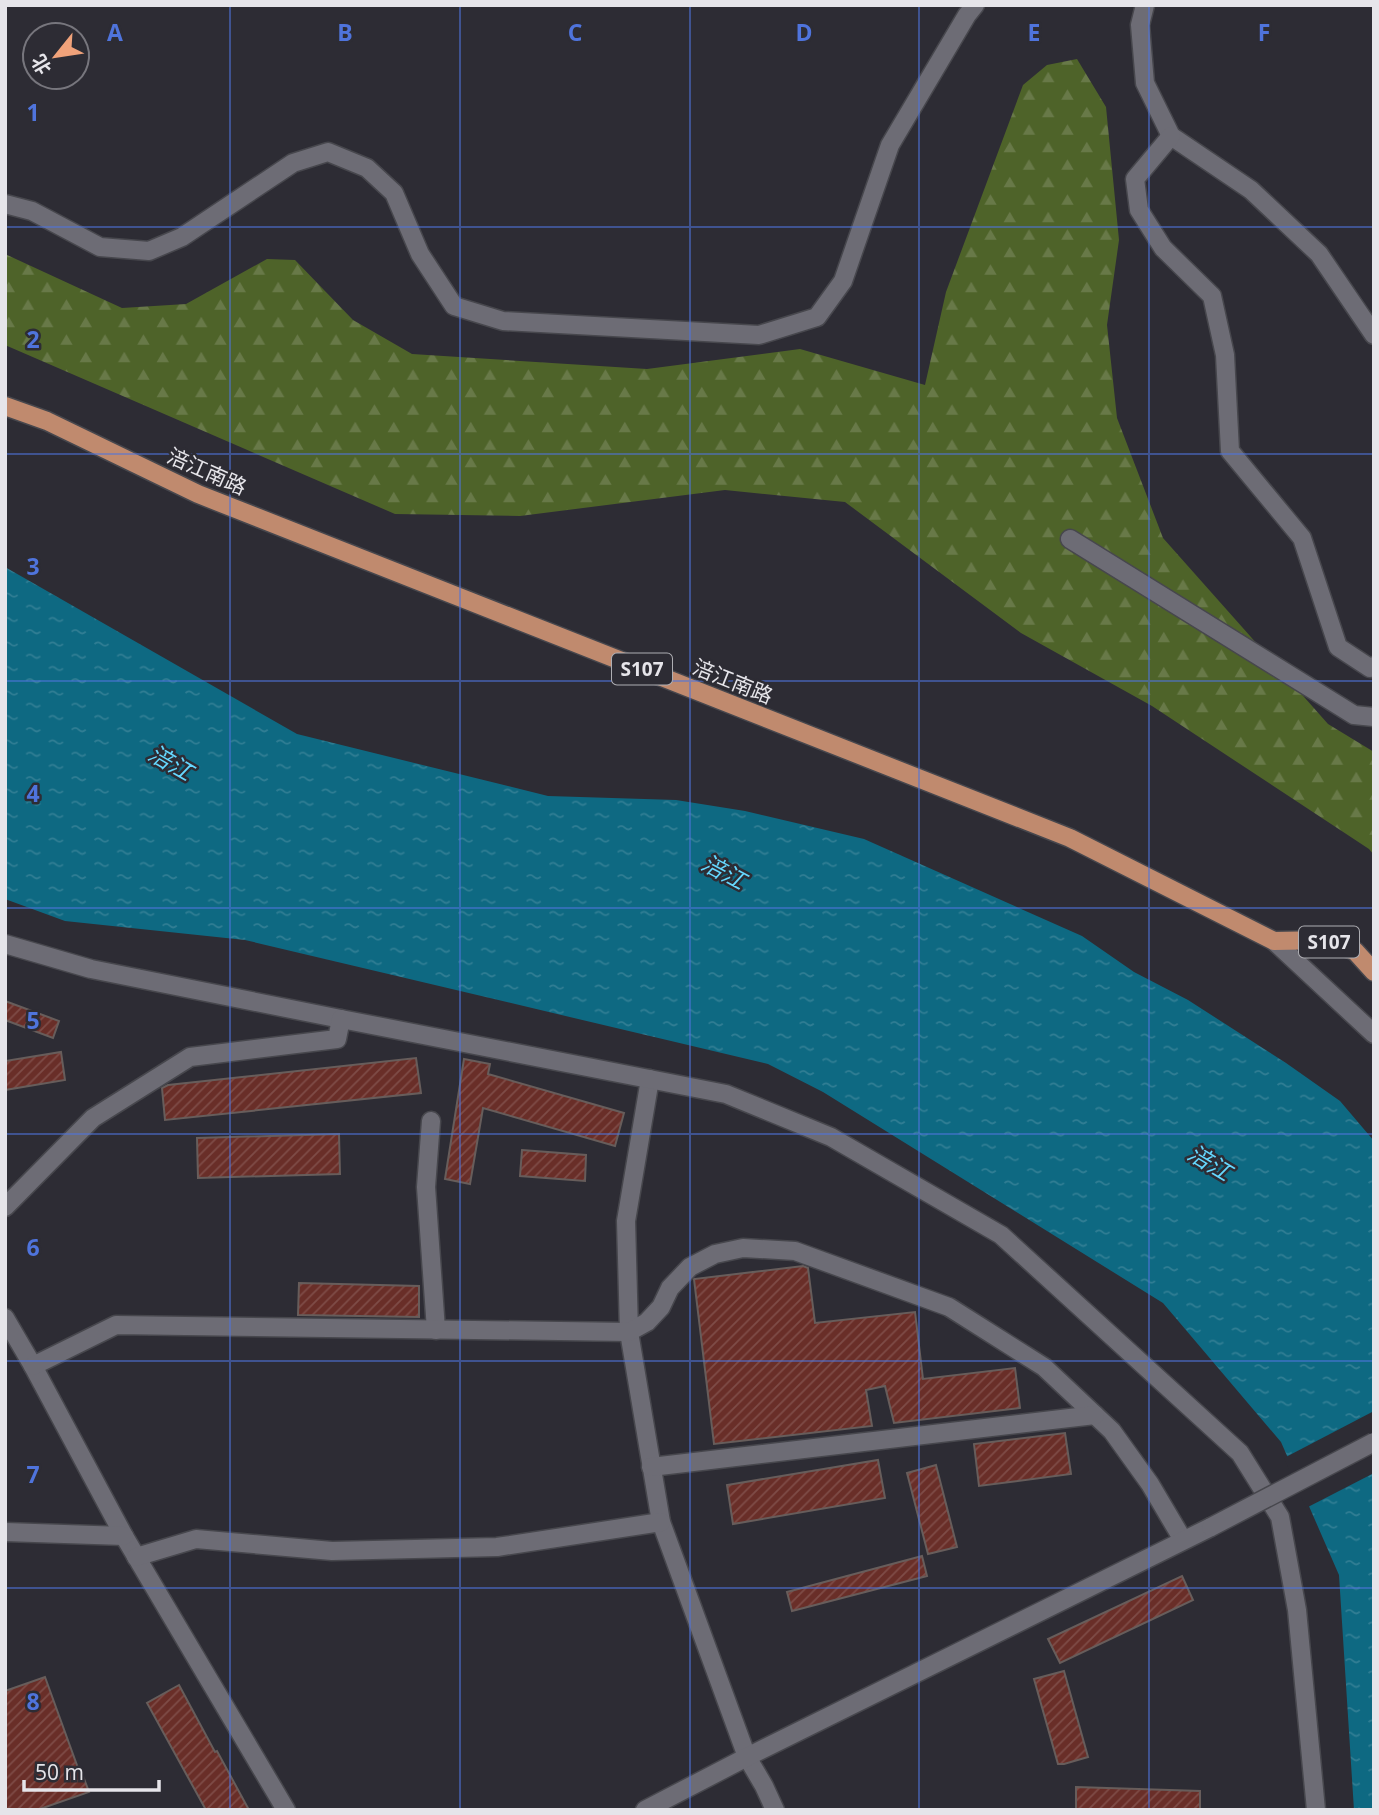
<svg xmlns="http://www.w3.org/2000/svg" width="1379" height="1815" viewBox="0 0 1379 1815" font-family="'Open Sans','Noto Sans SC',sans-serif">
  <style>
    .forest { fill: url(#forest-firs) }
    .water { fill: url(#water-ripples) }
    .pier { fill: #2d2c34 }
    .building { fill: url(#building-hatch); stroke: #675d5b; stroke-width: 2 }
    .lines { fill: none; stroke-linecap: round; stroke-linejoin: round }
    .minor-casing { stroke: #47474d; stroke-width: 21 }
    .major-casing { stroke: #47474d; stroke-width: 21 }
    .minor { stroke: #6d6c75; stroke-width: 18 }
    .major { stroke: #c08a6e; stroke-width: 18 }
    .minor-bridge-casing { stroke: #47474d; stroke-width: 21; stroke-linecap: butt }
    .minor-bridge { stroke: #6d6c75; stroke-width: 18 }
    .grid { fill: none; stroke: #4f74dc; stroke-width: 2; stroke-opacity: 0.55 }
    .labels { text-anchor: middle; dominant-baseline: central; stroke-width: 5; stroke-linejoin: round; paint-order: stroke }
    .shield { fill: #2d2c34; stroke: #aeaeb3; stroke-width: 2 }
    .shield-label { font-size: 19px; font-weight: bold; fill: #e6e5ea }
    .street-label { font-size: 21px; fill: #e6e5ea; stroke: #2d2c34 }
    .water-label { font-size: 23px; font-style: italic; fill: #65d8ff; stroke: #2d2c34 }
    .grid-label { font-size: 23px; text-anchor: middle; font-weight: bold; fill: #4f74dc; stroke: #2d2c34; stroke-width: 5; stroke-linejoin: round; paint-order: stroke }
  </style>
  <defs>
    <pattern id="forest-firs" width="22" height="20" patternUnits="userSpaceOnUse" patternTransform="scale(1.75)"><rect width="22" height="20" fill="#4e6329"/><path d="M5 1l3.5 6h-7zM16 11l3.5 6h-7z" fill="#687948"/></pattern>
    <pattern id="water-ripples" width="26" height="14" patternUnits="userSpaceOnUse" patternTransform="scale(1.75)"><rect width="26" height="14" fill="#0e6982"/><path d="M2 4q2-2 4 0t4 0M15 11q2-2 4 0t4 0" fill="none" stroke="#317e94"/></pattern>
    <pattern id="building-hatch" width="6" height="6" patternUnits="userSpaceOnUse" patternTransform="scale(1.75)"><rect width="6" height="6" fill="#692e28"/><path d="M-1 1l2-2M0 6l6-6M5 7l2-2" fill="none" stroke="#7e4c47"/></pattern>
  </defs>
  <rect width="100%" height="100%" fill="#2d2c34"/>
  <polygon class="forest" points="1077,59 1106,107 1119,240 1107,325 1117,418 1163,538 1328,724 1374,752 1374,855 1369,849 1152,706 1021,633 845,502 725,490 520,516 395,514 5,345 5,254 122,308 186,304 267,259 295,260 353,320 412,354 647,369 800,349 925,385 946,292 1023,85 1047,65"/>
  <polygon class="water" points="5,567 297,734 548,796 676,800 745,811 864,839 1082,936 1134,972 1188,1000 1286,1063 1340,1101 1374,1141 1374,1810 1354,1810 1339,1575 1281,1442 1163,1303 823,1092 768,1064 245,940 65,921 5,899"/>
  <polygon class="pier" points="1374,1411 1374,1473 1306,1508 1284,1458"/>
  <g class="building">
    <polygon points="5,1001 59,1021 53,1038 5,1020"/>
    <polygon points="61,1052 65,1080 5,1090 5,1061"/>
    <polygon points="416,1058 421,1093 165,1120 162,1088 168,1085"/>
    <polygon points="464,1059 490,1064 488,1074 624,1113 615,1146 483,1108 470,1184 445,1179"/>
    <polygon points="339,1134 340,1174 198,1178 197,1138"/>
    <polygon points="522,1150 586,1155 585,1181 520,1176"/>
    <polygon points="803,1266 808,1268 815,1323 915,1312 923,1379 1015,1368 1020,1408 894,1423 885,1386 866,1390 872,1426 714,1444 694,1279"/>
    <polygon points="299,1283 419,1286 419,1317 298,1315"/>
    <polygon points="1065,1433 1071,1474 979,1486 974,1444"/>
    <polygon points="878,1460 885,1498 733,1524 727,1485"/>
    <polygon points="936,1465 957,1547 928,1554 907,1473"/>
    <polygon points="922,1556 927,1576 792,1611 787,1592"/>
    <polygon points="1182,1576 1193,1600 1060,1663 1048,1639"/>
    <polygon points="1064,1671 1088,1757 1064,1764 1058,1764 1034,1679"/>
    <polygon points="45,1677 78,1768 80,1768 89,1792 37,1810 5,1810 5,1691"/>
    <polygon points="179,1685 215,1752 217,1751 249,1810 206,1810 147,1703"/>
    <polygon points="1076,1787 1200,1791 1200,1810 1076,1810"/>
  </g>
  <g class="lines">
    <defs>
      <g id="minor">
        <polyline points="1145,5 1140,25 1145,83 1171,136 1251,190 1319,254 1374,335"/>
        <polyline points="1171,136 1135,179 1139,210 1163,248 1212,296 1225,355 1230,451 1302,538 1338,647 1370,668 1374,666"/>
        <polyline points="5,204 32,211 100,247 149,251 182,237 293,163 328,152 367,168 394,193 420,254 454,306 503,321 759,335 817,317 843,281 890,145 967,15 975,5"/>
        <polyline points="1070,539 1354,715 1374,717"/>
        <polyline points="1274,941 1374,1034"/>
        <polyline points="5,944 91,969 341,1019"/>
        <polyline points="650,1079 626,1221 629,1332 661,1522 747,1757 764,1786 775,1810"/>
        <polyline points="431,1121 426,1187 436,1330"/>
        <polyline points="5,1207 93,1118 190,1057 337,1039 341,1019 726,1094 831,1137 1001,1235 1240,1453 1280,1517 1297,1610 1316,1810"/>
        <polyline points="5,1318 33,1366 124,1536 286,1810"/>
        <polyline points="33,1366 116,1325 629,1332 647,1322 661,1307 670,1288 690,1267 715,1254 743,1248 795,1251 949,1307 1044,1367 1112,1431 1150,1484 1183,1540"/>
        <polyline points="651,1467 1095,1415"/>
        <polyline points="5,1532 124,1536"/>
        <polyline points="136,1557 196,1539 332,1551 497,1547 661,1522"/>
        <polyline points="645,1810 747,1757 1211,1527"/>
      </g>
      <polyline id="major" points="5,406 47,421 198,494 1070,838 1274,941 1325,940 1355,951 1374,972"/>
    </defs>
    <use href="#minor" class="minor-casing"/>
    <use href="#major" class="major-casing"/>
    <use href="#minor" class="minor"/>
    <use href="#major" class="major"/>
    <defs>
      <polyline id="minor-bridge" points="1211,1527 1374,1442"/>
    </defs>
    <use href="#minor-bridge" class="minor-bridge-casing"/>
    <use href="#minor-bridge" class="minor-bridge"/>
  </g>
  <path class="grid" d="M 230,5 L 230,1810M 460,5 L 460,1810M 690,5 L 690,1810M 919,5 L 919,1810M 1149,5 L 1149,1810M 5,227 L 1374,227M 5,454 L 1374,454M 5,681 L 1374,681M 5,908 L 1374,908M 5,1134 L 1374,1134M 5,1361 L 1374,1361M 5,1588 L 1374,1588"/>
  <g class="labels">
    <g class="shield">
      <rect x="612" y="653.5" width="60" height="31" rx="5"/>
      <rect x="1299" y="926.5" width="60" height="31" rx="5"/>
    </g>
    <g class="shield-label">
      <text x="642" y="669">S107</text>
      <text x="1329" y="942">S107</text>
    </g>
    <g class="street-label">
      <text transform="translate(207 471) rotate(24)">涪江南路</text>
      <text transform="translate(733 681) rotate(22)">涪江南路</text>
    </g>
    <g class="water-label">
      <text transform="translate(171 762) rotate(30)">涪江</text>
      <text transform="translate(724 871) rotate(28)">涪江</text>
      <text transform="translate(1210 1162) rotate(31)">涪江</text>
    </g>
  </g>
  <g class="grid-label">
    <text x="115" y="41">A</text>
    <text x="345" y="41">B</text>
    <text x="575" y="41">C</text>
    <text x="804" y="41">D</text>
    <text x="1034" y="41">E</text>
    <text x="1264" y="41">F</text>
    <text x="33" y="121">1</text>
    <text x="33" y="348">2</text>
    <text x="33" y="575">3</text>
    <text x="33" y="802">4</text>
    <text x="33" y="1029">5</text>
    <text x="33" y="1256">6</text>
    <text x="33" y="1483">7</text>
    <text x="33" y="1710">8</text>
  </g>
  <rect width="1379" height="1815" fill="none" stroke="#e6e5ea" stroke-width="14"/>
  <g transform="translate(56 56) rotate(240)"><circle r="33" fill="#2d2c34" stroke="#77767d" stroke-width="2"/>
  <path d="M0-5L12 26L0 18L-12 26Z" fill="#f0a27a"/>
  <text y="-10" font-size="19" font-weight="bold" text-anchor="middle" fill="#e6e5ea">北</text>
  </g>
  <path d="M24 1780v10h135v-10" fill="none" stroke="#e6e5ea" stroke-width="3.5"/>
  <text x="35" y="1780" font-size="21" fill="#e6e5ea" stroke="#2d2c34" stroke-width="5" paint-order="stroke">50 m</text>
</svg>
